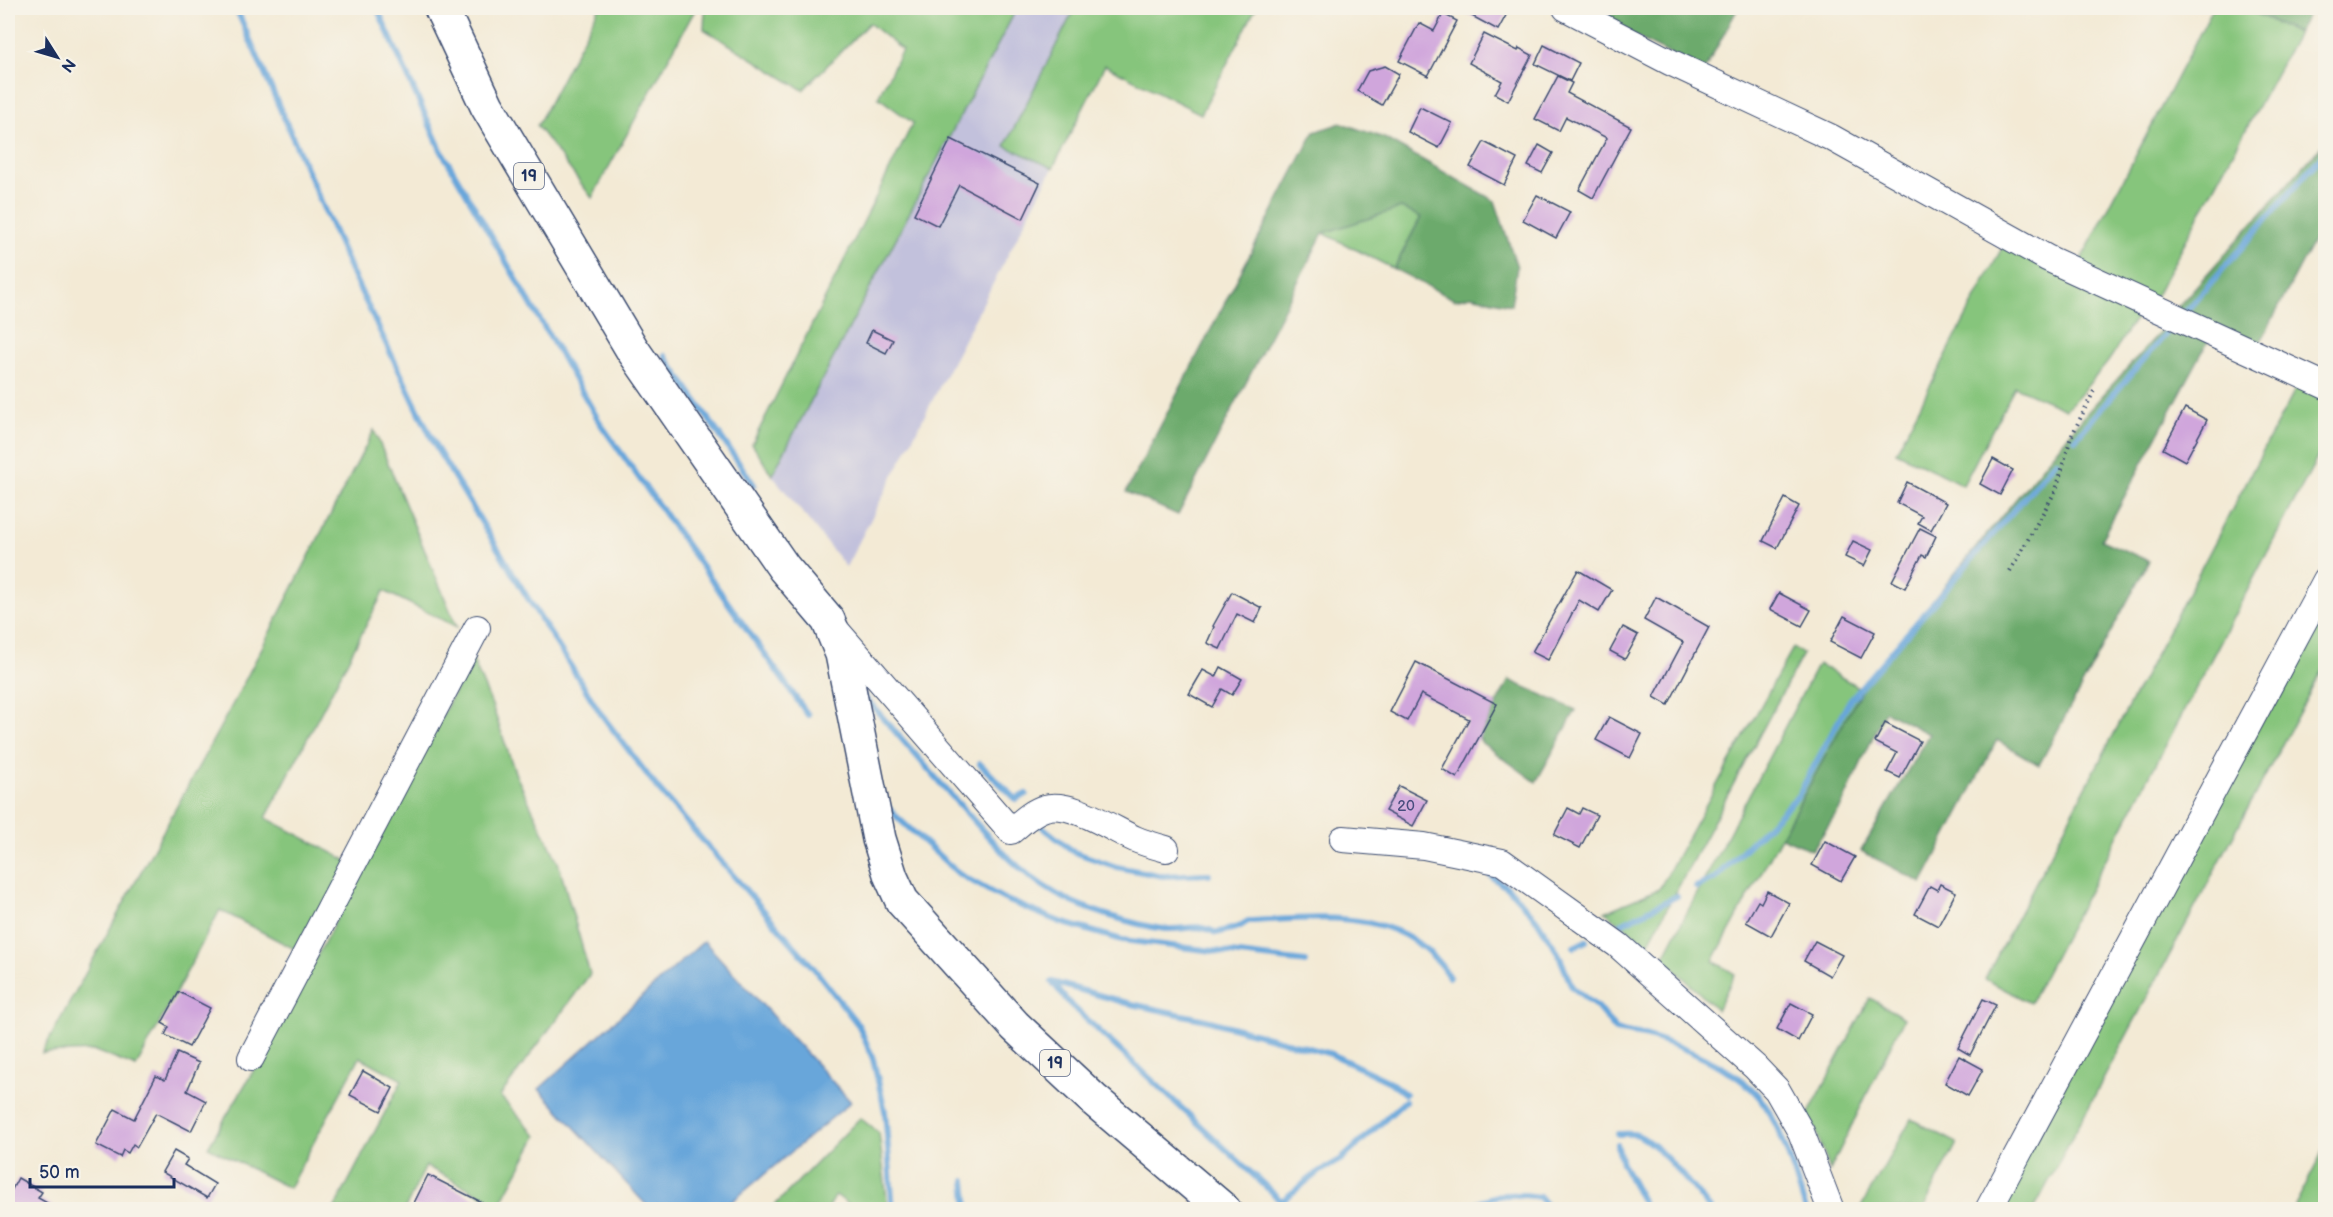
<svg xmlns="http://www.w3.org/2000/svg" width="2333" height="1217" viewBox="0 0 2333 1217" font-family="'Balsamiq Sans',sans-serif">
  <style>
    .industrial { fill: #c2c1dc }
    .green { fill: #86c57c; stroke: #507a6d; stroke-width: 1.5 }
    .forest { fill: #6caa6c; stroke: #446c65; stroke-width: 1.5 }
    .water { fill: #67a6da; stroke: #416a9c; stroke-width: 1.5 }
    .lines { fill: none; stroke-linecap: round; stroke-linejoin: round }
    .stream { stroke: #67a6da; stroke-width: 6 }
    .building { fill: #d0a6dc }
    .minor-casing { stroke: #3b4b70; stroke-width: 28 }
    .highway-casing { stroke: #3b4b70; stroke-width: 36 }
    .path { stroke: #3b4b70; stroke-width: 4; stroke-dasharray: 1.5 4.5; stroke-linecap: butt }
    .minor { stroke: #fff; stroke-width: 26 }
    .highway { stroke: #fff; stroke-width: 33 }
    .labels { text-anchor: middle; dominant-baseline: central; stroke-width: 4.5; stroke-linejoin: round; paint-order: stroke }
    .number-label { font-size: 15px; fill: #484d7e }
    .shield { fill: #f7f3e8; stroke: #5d6a87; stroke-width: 1.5 }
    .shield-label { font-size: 16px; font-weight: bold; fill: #1b2f5e }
  </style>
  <rect width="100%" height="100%" fill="#f7f3e8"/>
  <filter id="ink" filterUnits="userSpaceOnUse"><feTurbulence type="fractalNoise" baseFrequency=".0167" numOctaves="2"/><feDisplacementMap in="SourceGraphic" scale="12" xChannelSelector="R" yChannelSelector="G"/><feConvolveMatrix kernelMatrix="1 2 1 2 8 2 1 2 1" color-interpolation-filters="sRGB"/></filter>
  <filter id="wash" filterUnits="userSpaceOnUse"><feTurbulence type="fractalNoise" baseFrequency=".008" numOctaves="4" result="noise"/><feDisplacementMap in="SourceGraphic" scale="24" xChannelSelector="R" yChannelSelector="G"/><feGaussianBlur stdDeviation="1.35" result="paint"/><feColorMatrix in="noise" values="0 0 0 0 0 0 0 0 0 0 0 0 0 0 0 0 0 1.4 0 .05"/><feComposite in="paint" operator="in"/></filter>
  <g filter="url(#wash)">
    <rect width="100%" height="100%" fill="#f3ead5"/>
    <polygon class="industrial" points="1017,8 1075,8 1005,146 1053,168 846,567 772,475"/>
    <g class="green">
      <polygon points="599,8 696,8 592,198 537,126"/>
      <polygon points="700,8 1017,8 772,475 752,444 913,123 878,97 902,50 869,23 803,90 704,29 705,11"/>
      <polygon points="1075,8 1256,8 1201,114 1105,65 1053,168 1005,146"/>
      <polygon points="2213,8 2244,8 2298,33 2153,301 2077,268"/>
      <polygon points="1401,208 1421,217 1394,269 1323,233"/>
      <path d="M 2005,242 L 2145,310 C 2128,324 2120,346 2107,363 C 2094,379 2080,394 2066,409 L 2015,387 L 1963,485 L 1896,452 Z"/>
      <polygon points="2298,384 2325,395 2325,443 2030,1003 1985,979"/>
      <polygon points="374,430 457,627 384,591 266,818 350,862 302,953 220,910 136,1067 95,1051 42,1053 236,698"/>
      <polygon points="2325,597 2325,664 2034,1209 1997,1210"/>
      <polygon points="1793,648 1803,654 1648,944 1605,912 1659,889"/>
      <polygon points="472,658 492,705 516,775 558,862 590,974 500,1096 537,1136 500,1205 426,1166 405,1209 334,1209 402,1080 360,1057 289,1188 208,1147 286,1016"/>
      <polygon points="1818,664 1862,689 1713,961 1735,974 1717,1010 1663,958"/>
      <polygon points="1870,998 1904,1018 1830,1170 1815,1128 1807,1117"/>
      <polygon points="860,1118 879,1133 888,1209 855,1209 836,1195 828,1209 778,1210 773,1207"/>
      <polygon points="1911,1119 1957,1143 1923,1209 1860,1209"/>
      <polygon points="2325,1148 2325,1209 2293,1209"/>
    </g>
    <g class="forest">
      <polygon points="1578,8 1738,8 1704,71"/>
      <polygon points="2244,8 2311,8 2298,33"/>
      <polygon points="1341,123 1384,138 1495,201 1517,267 1511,305 1471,296 1455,300 1394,269 1421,217 1401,208 1323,233 1178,515 1126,492 1314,132"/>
      <polygon points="2325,142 2325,219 2258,347 2174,311"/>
      <polygon points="2169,322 2210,338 2101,540 2149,561 2039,765 1997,740 1922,883 1861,851 1929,734 1885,711 1841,807 1812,850 1781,837 1866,682 2083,417"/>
      <polygon points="1509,680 1576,710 1536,782 1482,743 1479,738"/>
    </g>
    <polygon class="water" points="704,941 851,1102 723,1209 650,1209 539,1089"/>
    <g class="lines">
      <g class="stream">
        <polyline points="236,8 352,273 437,449 534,608 601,714 659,790 817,972 859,1026 873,1059 885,1111 893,1210"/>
        <polyline points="377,8 441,150 602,426 808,715"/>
        <polyline points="2187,310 2326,151"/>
        <polyline points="665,356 754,485"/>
        <polyline points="2075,439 2169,330"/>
        <polyline points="803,616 819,637"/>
        <path d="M 863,695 C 892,728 921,761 950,794 C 986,834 1022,880 1072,902 C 1095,912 1144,928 1168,929 C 1189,930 1195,922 1216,933 L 1239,927 L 1248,921 C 1320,918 1405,905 1449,977"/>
        <polyline points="980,764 1016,799 1026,794"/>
        <polyline points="884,803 898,818 959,874 1004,899 1060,922 1122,940 1306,962"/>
        <polyline points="1040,825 1074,852 1117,867 1163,876 1209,874"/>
        <path d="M 1491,876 L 1511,891 L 1537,920 L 1558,953 L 1572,987 L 1597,1007 L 1616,1030 C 1627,1033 1638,1033 1648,1036 C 1683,1047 1737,1069 1760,1098 C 1782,1126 1795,1176 1806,1210"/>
        <polyline points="1696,887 1714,879 1798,796 1850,700 2056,461"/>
        <polyline points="1621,924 1677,896"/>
        <polyline points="1574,947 1586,941"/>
        <polyline points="1052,982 1127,1003 1206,1020 1331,1054 1390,1082 1405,1094"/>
        <polyline points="1053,983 1069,1003 1291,1210"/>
        <path d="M 1618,1134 C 1624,1134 1631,1133 1637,1135 C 1660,1144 1694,1190 1711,1210"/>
        <polyline points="1617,1144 1622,1163 1647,1210"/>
        <polyline points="965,1181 968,1210"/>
        <polyline points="1283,1200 1317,1173 1342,1159 1405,1101"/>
        <path d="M 1468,1210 C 1490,1192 1514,1193 1540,1197 L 1549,1210"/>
      </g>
    </g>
    <g id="blocks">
      <g class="building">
        <polygon points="1457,8 1510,8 1498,30"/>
        <polygon points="1443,14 1457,21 1428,76 1399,61 1419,23 1434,31"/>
        <polygon points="1484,34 1518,51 1519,48 1532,55 1508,101 1495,94 1502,81 1469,63"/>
        <polygon points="1544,45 1579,63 1570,81 1535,64"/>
        <polygon points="1385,66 1399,74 1382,105 1357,91 1368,71"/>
        <polygon points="1558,76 1572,83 1567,93 1631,127 1593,198 1579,190 1607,138 1566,117 1559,131 1535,119"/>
        <polygon points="1420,107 1452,123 1439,148 1408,132"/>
        <polygon points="951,139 1040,183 1023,219 959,185 938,226 914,214"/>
        <polygon points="1484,142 1517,159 1504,185 1470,167"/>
        <polygon points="1539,145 1553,153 1542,173 1528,166"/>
        <polygon points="1537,195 1570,212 1556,238 1523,220"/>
        <polygon points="872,330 893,340 886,353 866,343"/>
        <polygon points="2185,408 2207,420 2185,461 2163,449"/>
        <polygon points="1993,459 2013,470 2000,495 1980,484"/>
        <polygon points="1907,482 1946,503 1931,530 1918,523 1922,516 1897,503"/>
        <polygon points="1785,498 1799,506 1777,548 1763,541"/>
        <polygon points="1920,528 1936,536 1926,557 1922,555 1905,588 1892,581"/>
        <polygon points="1853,541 1872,550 1864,566 1845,557"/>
        <polygon points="1578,570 1612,590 1599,612 1579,600 1548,660 1532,652"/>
        <polygon points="1232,592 1262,608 1255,623 1237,614 1220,649 1207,643 1214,627 1213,626"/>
        <polygon points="1779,593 1811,610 1802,626 1770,609"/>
        <polygon points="1656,597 1709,627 1668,705 1654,697 1683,642 1644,620"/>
        <polygon points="1844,616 1875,632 1861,658 1830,642"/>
        <polygon points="1623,627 1638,635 1625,659 1610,651"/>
        <polygon points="1416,662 1497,704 1457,778 1442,769 1469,719 1421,694 1407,721 1390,712"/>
        <polygon points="1221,667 1242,679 1232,695 1222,689 1212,707 1189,694 1203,670 1216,677"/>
        <polygon points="1609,717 1642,734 1630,758 1596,740"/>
        <polygon points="1885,723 1920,741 1900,778 1887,772 1897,753 1875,742"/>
        <polygon points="1399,786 1427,800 1413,826 1385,811"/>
        <polygon points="1568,808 1579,814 1582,808 1597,815 1580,848 1554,835"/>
        <polygon points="1825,841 1855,857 1841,881 1812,865"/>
        <polygon points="1940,884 1956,892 1938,926 1915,914 1930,886 1937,890"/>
        <polygon points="1767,891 1789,903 1771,936 1746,922 1758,901 1761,903"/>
        <polygon points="1815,941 1842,955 1830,976 1804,961"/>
        <polygon points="179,992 210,1008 189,1047 165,1035 169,1027 162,1023"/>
        <polygon points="1983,999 1996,1005 1970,1055 1958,1048"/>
        <polygon points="1791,1003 1812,1014 1798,1041 1777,1029"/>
        <polygon points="177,1053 199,1063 187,1091 206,1101 191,1131 156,1113 137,1147 133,1144 128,1153 123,1150 120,1157 96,1145 115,1109 134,1119 156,1076 165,1080"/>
        <polygon points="1959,1056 1983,1069 1968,1096 1945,1083"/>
        <polygon points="363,1071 393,1088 381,1111 350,1095"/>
        <polygon points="174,1151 188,1159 184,1165 215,1184 207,1198 162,1172"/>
        <polygon points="428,1175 495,1209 422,1209 413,1205"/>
        <polygon points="18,1178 42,1192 38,1198 58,1209 8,1209 8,1197"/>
      </g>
    </g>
  </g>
  <g filter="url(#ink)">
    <use href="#blocks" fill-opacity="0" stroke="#3b4b70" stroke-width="1.5"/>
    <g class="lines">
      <defs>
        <g id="minor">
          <polyline points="1566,8 1670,62 1832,138 2047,258 2326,386"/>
          <path d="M 836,630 L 1011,831 C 1021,823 1031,812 1045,808 C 1070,800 1112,829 1135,839 C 1144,843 1155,846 1166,849"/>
          <polyline points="1343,839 1424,846 1502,862 1618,945 1755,1067 1777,1090 1801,1132 1831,1210"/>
          <polyline points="251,1058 477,628"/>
          <polyline points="1988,1210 2326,580"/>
        </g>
        <polyline id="highway" points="441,8 487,106 632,349 784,568 828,620 842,654 879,839 891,877 902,901 1015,1026 1093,1099 1224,1210"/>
      </defs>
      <use href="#minor" class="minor-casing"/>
      <use href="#highway" class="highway-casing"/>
      <polyline class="path" points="2010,571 2056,490 2071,437 2094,391"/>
      <use href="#minor" class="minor"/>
      <use href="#highway" class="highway"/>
    </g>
  </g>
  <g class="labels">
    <g class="number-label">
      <text x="1406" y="806">20</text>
    </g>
    <g class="shield">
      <rect x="514" y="163" width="30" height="26" rx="4.5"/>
      <rect x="1040" y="1050" width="30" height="26" rx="4.5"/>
    </g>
    <g class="shield-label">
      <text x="529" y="176">19</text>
      <text x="1055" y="1063">19</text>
    </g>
  </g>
  <rect width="2333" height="1217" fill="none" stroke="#f7f3e8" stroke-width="30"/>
  <g transform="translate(57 57) rotate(127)" stroke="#f7f3e8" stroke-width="4.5" paint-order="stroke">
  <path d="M0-4.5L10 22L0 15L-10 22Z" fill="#1b2f5e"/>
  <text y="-9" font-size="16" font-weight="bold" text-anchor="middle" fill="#1b2f5e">N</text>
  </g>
  <path d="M30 1178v9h144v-9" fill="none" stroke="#1b2f5e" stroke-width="3"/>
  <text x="39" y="1178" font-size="18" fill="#1b2f5e" stroke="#f7f3e8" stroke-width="4.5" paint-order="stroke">50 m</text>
</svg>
